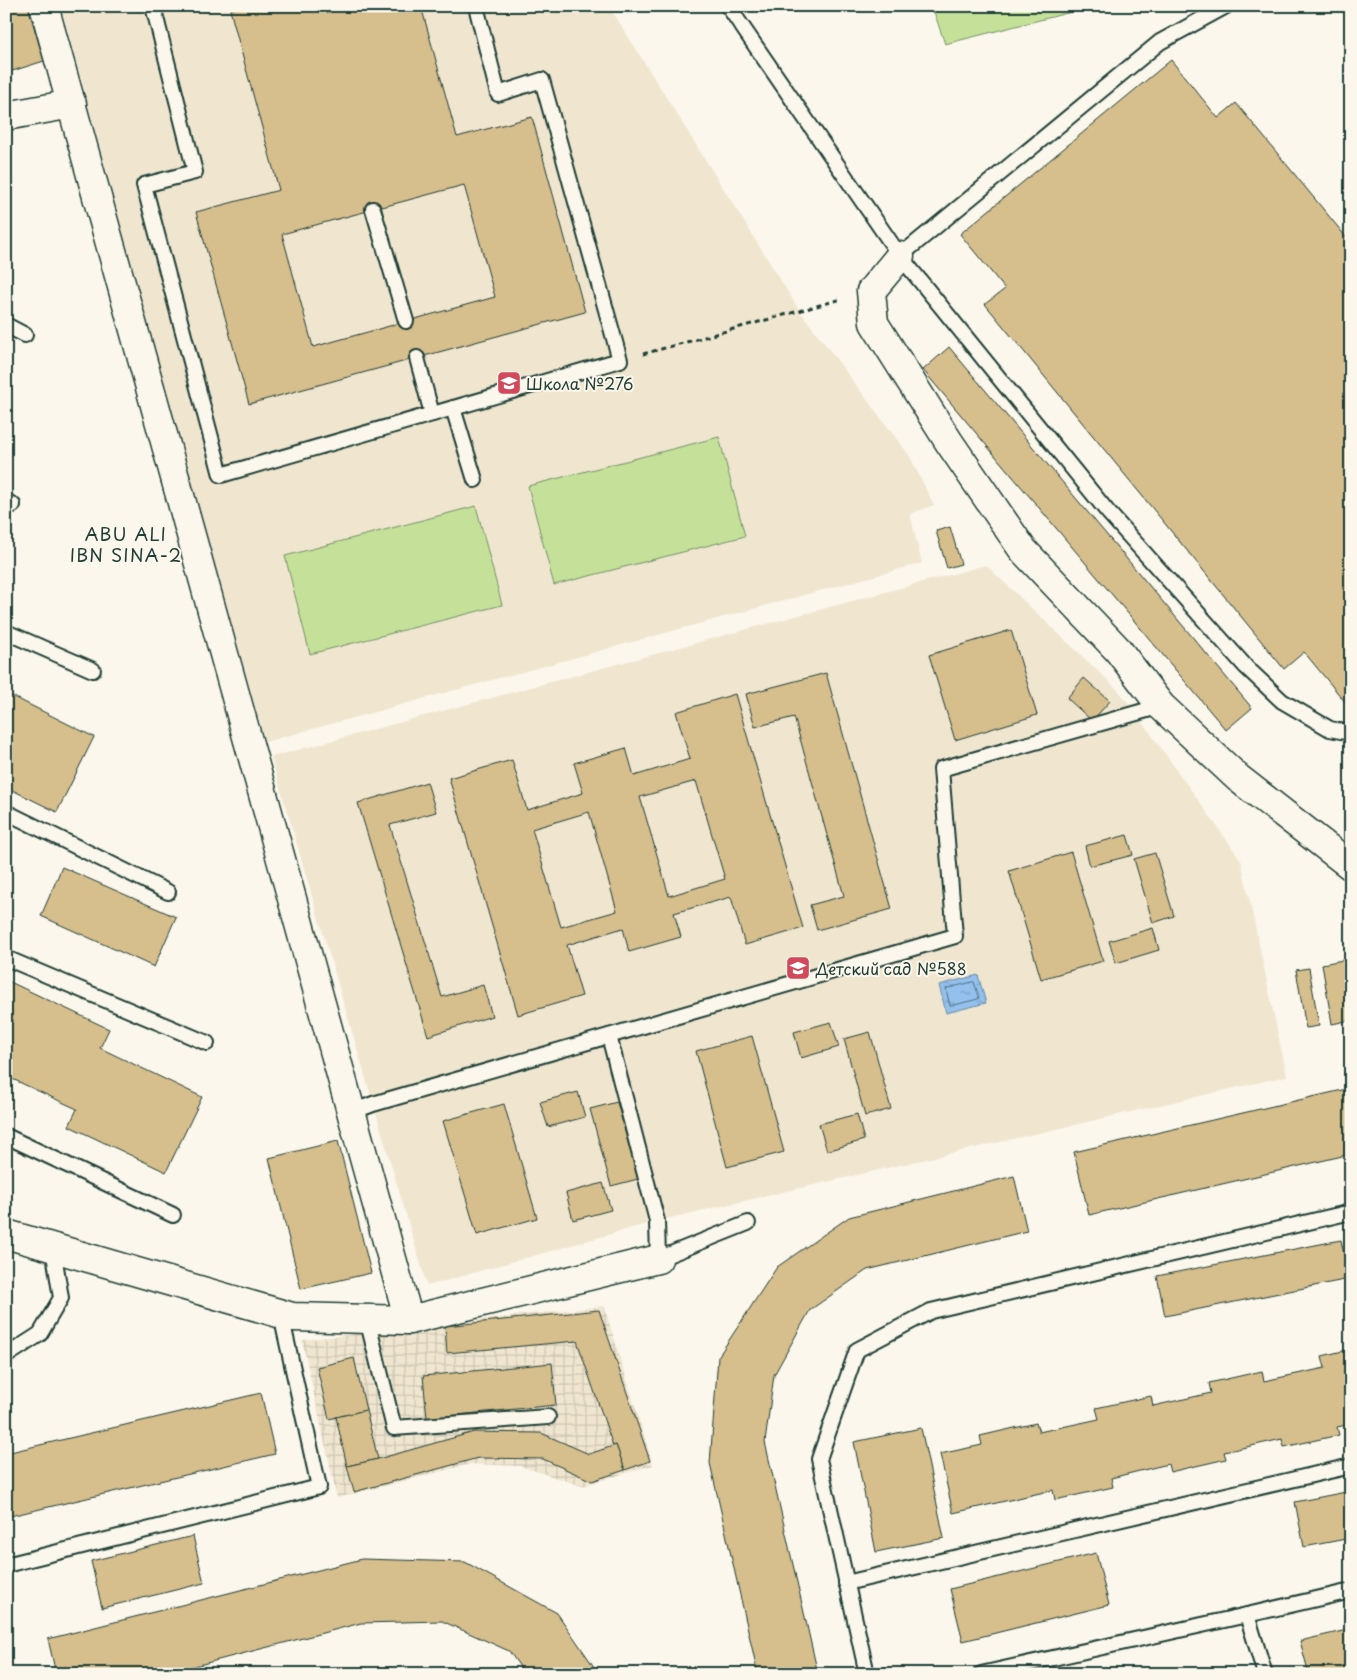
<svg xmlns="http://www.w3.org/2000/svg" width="1357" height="1680" viewBox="0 0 1357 1680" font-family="'Playpen Sans',sans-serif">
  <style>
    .built { fill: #f0e6d0 }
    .industrial { fill: url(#industrial-grid) }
    .green { fill: #c5e199; stroke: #728f66 }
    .water { fill: url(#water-ripples); stroke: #658ca4 }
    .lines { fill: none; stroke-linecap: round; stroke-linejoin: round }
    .shore { stroke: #4e717e; stroke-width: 1 }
    .building { fill: #d6be8d; stroke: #1f3d34; fill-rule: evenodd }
    .lane-casing { stroke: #1f3d34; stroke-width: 18 }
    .street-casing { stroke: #1f3d34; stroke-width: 31 }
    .path { stroke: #1f3d34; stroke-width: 3; stroke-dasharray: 5 4; stroke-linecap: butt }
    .lane { stroke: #fbf7ec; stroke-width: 14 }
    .street { stroke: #fbf7ec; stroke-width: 28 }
    .labels { text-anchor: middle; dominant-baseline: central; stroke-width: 4; stroke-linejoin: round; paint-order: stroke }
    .poi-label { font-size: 16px; fill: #1f3d34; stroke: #fbf7ec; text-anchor: start }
    .neighbourhood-label { font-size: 18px; letter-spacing: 1px; fill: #1f3d34; stroke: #fbf7ec }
  </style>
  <defs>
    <pattern id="industrial-grid" width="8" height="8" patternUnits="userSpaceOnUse" patternTransform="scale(1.25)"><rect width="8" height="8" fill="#f0e6d0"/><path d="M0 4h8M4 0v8" fill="none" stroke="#cdc6b3"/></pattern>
    <pattern id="water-ripples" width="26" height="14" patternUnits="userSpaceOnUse" patternTransform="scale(1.25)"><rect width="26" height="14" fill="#94c0ee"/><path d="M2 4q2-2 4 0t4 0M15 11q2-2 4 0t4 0" fill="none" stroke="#789dc2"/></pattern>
  </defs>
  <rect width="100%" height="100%" fill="#fbf7ec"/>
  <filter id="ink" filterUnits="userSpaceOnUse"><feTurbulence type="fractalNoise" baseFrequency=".02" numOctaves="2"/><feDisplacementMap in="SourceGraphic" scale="10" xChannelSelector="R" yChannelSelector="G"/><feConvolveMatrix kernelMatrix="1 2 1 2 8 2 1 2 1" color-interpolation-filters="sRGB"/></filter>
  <g filter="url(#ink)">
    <g class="built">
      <polygon points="61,6 609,6 800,311 909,455 934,505 910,514 922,563 265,742 191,482"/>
      <polygon points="986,565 1119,691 1136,713 1241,860 1287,1076 657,1221 427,1286 271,757"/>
    </g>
    <polygon class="industrial" points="604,1306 653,1465 582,1486 520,1466 470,1464 337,1498 302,1340"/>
    <g class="green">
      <polygon points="932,6 1095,6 945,44"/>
      <polygon points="719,437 745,536 554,585 528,486"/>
      <polygon points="476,506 502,605 310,654 285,556"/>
    </g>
    <polygon class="water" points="978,975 986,1003 946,1013 939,985"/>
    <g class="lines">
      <polygon class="shore" points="974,982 979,997 978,999 950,1006 946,989"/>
    </g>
    <g class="building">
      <polygon points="6,6 28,6 44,61 6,73"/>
      <path d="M 244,6 L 421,6 L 457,137 L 532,117 L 585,312 L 249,404 L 196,212 L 279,190 L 230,10 ZM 464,185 L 495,297 L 313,347 L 282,234 Z"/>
      <polygon points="1171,60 1218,118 1236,103 1351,243 1351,709 1304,652 1284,669 985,304 1005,289 960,234"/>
      <polygon points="949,347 1252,708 1226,730 923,370"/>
      <polygon points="950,527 961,564 947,568 936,531"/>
      <polygon points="1011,630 1037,715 955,740 929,655"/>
      <polygon points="826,673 892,909 817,930 810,905 844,896 794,717 755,727 746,694"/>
      <polygon points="1084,678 1110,701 1092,721 1067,698"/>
      <polygon points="6,693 94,737 57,812 6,787"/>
      <path d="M 735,694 L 803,928 L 745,945 L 731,897 L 674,913 L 681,937 L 629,952 L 623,928 L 567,945 L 582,996 L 518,1015 L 449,778 L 512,760 L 527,810 L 583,793 L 574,763 L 626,748 L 634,776 L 690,759 L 676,712 ZM 696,781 L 725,879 L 669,896 L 640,797 ZM 589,812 L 617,911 L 561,927 L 532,829 Z"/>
      <polygon points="427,782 436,812 390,825 442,997 483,985 492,1016 428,1036 358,803"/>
      <polygon points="1127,835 1133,855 1090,866 1085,846"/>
      <polygon points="1071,852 1103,961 1041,979 1009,871"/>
      <polygon points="1155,853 1174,916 1153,923 1134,859"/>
      <polygon points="62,867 176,917 154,967 41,916"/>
      <polygon points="1153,928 1159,950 1116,963 1109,941"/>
      <polygon points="1348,959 1351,974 1351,1020 1332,1024 1322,964"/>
      <polygon points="1309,968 1319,1026 1306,1028 1296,970"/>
      <polygon points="6,980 109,1029 100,1048 202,1097 166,1172 69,1126 77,1109 6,1076"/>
      <polygon points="831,1022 839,1047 801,1058 794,1032"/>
      <polygon points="870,1032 891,1109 865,1116 844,1039"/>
      <polygon points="752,1036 784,1152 727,1167 696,1051"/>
      <polygon points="1351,1088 1351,1154 1089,1215 1074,1152"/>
      <polygon points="578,1092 585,1117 548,1127 540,1102"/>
      <polygon points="617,1102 638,1179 611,1186 590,1109"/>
      <polygon points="504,1104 537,1218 477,1235 443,1121"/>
      <polygon points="857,1114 864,1140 827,1151 819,1124"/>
      <polygon points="338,1141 371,1273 301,1289 269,1158"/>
      <polygon points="1014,1176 1027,1231 867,1270 810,1310 774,1375 765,1442 818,1674 758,1674 710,1463 718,1357 777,1267 849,1217"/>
      <polygon points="603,1183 611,1210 573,1220 566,1193"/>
      <polygon points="1341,1240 1349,1279 1165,1316 1157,1276"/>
      <polygon points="599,1310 650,1461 625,1470 616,1445 613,1446 577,1341 447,1353 445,1326"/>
      <polygon points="1351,1349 1351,1424 1337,1427 1339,1435 1284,1447 1282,1439 1224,1452 1226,1459 1170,1472 1168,1464 1111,1478 1113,1487 1055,1500 1053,1490 953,1513 940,1454 982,1445 980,1436 1036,1423 1039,1432 1099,1419 1096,1408 1151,1396 1153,1406 1211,1393 1209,1383 1262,1371 1264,1381 1325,1368 1322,1356"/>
      <polygon points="354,1358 366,1410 329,1419 317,1367"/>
      <polygon points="552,1363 556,1405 427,1418 423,1376"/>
      <polygon points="261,1393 275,1454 6,1517 6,1453"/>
      <polygon points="366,1410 378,1459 347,1466 336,1417"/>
      <polygon points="921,1428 944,1538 876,1552 854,1442"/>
      <polygon points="474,1432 541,1433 589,1454 616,1445 625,1470 592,1481 543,1459 478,1458 354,1492 347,1466 378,1459"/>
      <polygon points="1351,1491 1351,1538 1304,1547 1295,1502"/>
      <polygon points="193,1536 204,1583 102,1608 91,1561"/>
      <polygon points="1096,1553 1109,1605 963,1641 950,1589"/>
      <polygon points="362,1559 465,1562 557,1613 599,1674 525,1674 509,1651 442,1621 361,1623 164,1674 56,1674 48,1639"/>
      <polygon points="1351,1629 1351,1674 1309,1674 1300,1641"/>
    </g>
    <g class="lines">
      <defs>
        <g id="lane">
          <polyline points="153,6 195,172 144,185 221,475 620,360 542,80 498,94 476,6"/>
          <polyline points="728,6 900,256 1107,511 1246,667 1282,701 1330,729 1351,733"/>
          <polyline points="373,209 406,321"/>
          <polyline points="900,256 1160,42 1226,6"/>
          <polyline points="6,325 25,335"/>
          <polyline points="417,358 432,414"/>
          <polyline points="453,408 475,480"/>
          <polyline points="6,501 13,505"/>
          <polyline points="6,632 93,670"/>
          <polyline points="6,812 168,892"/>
          <polyline points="6,958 207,1043"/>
          <polyline points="609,1036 657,1221 658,1259 748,1223"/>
          <polyline points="352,1112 373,1104 955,936 941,769 1161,706"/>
          <polyline points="6,1136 173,1215"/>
          <polyline points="367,1319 394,1428 548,1417"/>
          <polyline points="6,1356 40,1334 61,1298 53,1248"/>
          <polyline points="6,1565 319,1487 281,1315"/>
          <polyline points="846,1583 1351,1466"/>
          <polyline points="867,1674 819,1459 857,1350 931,1311 1351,1212"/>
          <polyline points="981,1674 1247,1615"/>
          <polyline points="1265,1674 1247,1615 1351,1591"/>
        </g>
        <g id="street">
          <polyline points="44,6 409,1320"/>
          <polyline points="6,116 72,104"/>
          <polyline points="900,256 871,291 874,323 949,442 1023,550 1118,650 1161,706 1238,778 1351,866"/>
          <polyline points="6,1234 292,1317 409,1320 658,1259"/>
        </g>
      </defs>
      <use href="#lane" class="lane-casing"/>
      <use href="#street" class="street-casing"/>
      <polyline class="path" points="643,354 842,299"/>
      <use href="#lane" class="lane"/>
      <use href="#street" class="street"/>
    </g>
  </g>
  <defs>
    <symbol id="school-square" viewBox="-11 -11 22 22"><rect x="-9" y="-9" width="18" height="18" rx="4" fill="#d1495b" stroke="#fbf7ec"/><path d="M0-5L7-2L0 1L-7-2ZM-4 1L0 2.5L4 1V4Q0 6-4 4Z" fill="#fff"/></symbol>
  </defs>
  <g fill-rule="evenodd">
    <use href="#school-square" x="495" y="369" width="28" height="28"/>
    <use href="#school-square" x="784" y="954" width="28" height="28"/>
  </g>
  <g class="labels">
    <g class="poi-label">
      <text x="526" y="383">Школа №276</text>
      <text x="816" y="968">Детский сад №588</text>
    </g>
    <g class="neighbourhood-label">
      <text x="126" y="533">ABU ALI<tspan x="126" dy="21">IBN SINA-2</tspan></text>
    </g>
  </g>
  <rect width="1357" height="1680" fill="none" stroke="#fbf7ec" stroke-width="25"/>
  <rect x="12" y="12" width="1332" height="1655" fill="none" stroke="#1f3d34" stroke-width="2" filter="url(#ink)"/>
</svg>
